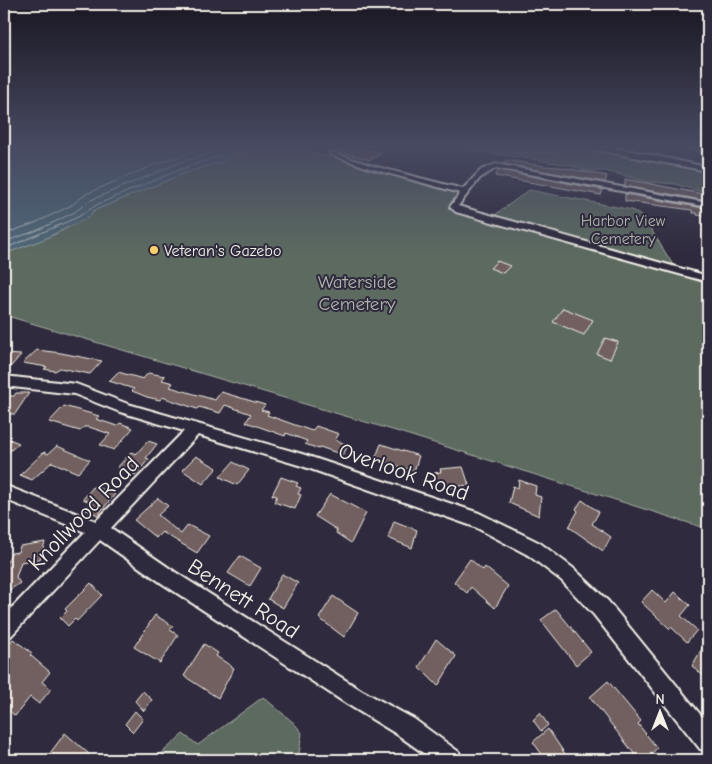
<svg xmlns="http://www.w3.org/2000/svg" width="712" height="764" font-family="'Comic Neue',sans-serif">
	<rect width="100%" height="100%" fill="#2f2a3d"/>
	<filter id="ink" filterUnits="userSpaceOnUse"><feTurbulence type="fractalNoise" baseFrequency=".02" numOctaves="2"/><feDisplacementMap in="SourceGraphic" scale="10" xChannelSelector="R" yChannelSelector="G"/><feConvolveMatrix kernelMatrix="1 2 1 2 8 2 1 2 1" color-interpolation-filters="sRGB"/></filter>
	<g filter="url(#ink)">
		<g fill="#5b6a60" stroke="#a8aea4">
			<path d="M261,147H293L460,193L449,205L452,210L578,244L708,282V529L396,431L4,315V254L51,236L89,217L93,211L185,173L224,161L230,156Z"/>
			<path d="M453,147H582L645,156L708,169V194L675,184L648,182L606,171H587L569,165Z"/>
			<path d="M529,190L632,210L644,218L673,265L492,217Z"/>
			<path d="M263,697L294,723L302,733L298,760H154L183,734L198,745Z"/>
		</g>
		<path fill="#4f6878" stroke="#919fa5" d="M4,147H261L230,156L224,161L185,173L93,211L89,217L42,240L4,254Z"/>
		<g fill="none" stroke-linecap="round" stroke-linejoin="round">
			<g stroke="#b2babb" stroke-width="1">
				<path d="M4,234L35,223L72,205L86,194L154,165L206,147"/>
				<path d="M4,242L38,230L75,212L89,201L181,162L217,151L223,147"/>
				<path d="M4,249L78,217L98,204L184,168L245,147"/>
			</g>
			<path stroke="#919fa5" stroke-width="2" d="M462,147C497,151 534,158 568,149V147"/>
		</g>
		<g fill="#71605e" stroke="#f4f1e8">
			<path d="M335,147H355L382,153L370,160L334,150Z"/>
			<path d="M506,160L544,166L560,167L607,176L605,182L504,164Z"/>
			<path d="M499,170L603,190L601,195L495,176Z"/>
			<path d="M625,179L708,195V201L625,186Z"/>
			<path d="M625,194L708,209V217L697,215V213H693L692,210L625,201Z"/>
			<path d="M497,261L510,266L503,273L490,268Z"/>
			<path d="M563,308L593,320L584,335L553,322Z"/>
			<path d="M605,338L618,342L610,359L597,354Z"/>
			<path d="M37,350L61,353L102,361L90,374L60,368L55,371L44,369L47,367L23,363Z"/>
			<path d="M4,354L21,355L4,374Z"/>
			<path d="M118,372L143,379L148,373L165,376L162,380L173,383L170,387L215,400L221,392L265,405L261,410L269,412L267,415L312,431L316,426L339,434L335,440L348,445L343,455L320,447L319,449L305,444L307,441L286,433L285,436L246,422L251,414L225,405L220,413L199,407L197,409L162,397L160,400L147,397L132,391L134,389L109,381Z"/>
			<path d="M16,393H29L15,414H4V396H14Z"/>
			<path d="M64,406L99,416L96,419L117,426L120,423L133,428L114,450L100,445L110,434L89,427H84L80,431L49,422Z"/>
			<path d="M4,437L19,443L4,456Z"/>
			<path d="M148,441L157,444L146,458L149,459L135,475L117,468L131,452L136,454Z"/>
			<path d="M381,444L419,456L414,471L375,459Z"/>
			<path d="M57,446L90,460L78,473L52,462L32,480L20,475L44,452L48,454Z"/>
			<path d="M196,456L217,468L203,484L182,470Z"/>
			<path d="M233,462L249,470L237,485L220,477Z"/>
			<path d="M463,467L469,485L445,488L443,482L437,483L434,473L441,472L440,469Z"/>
			<path d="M281,477L298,483L296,486L301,488L298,494L301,495L295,509L274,502L277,496L272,495Z"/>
			<path d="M519,480L536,486L535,495L541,497L539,516L509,503L513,486L518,488Z"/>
			<path d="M94,486L115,494L98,515L84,509L90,502L83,499Z"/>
			<path d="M330,494L366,513L351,543L336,533L337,530L315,516Z"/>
			<path d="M158,498L168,506L158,515L181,534L188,525L209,536L197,553L162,532L156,538L134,520Z"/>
			<path d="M582,500L599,512L592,524L611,537L603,551L569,527L578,511L576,509Z"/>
			<path d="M394,521L417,530L412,548L388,538Z"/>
			<path d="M45,542L40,559L21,562L16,577L20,583L8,591L4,580V562L8,561L11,553L18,552L20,546Z"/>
			<path d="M240,556L261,568L250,586L228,573Z"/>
			<path d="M470,559L483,570L485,567L508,586L495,608L471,587L467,593L454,582Z"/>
			<path d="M282,574L298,583L283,608L268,599Z"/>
			<path d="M91,583L102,595L77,621L75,619L68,626L60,618L67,611L65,609Z"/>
			<path d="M652,590L666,603L675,592L690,605L681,616L697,630L687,642L671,627L670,629L641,602Z"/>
			<path d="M333,596L358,613L344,637L319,618Z"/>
			<path d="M556,609L591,652L576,665L541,620Z"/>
			<path d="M155,615L173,626L170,630L178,635L160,663L134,647Z"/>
			<path d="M708,638V680L692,666Z"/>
			<path d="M13,639L32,653L30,655L50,672L42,682L51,689L39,704L30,697L15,716L4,706V649Z"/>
			<path d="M436,639L456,656L438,686L419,667Z"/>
			<path d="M204,644L218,653L216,656L234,668L218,698L184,676Z"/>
			<path d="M608,681L641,721L638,724L657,748L646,760H639L590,697Z"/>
			<path d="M143,691L152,700L144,711L135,701Z"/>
			<path d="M135,711L143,719L133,732L125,724Z"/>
			<path d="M540,713L548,725L541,731L533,720Z"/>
			<path d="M548,729L565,754L560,760H546L533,742Z"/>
			<path d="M65,733L89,754L85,760H45Z"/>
		</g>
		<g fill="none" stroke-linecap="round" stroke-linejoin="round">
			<defs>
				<g id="minor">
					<path d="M580,147C618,144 670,160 708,167V171Z"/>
					<path d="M688,147L708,148V152Z"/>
					<path d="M330,152L373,166L463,189L481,170L496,164L708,203V207L496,168L480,178L458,206L708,276V282L456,212L450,207L460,193L369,168L330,154Z"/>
					<path d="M4,376L76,384L128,404L302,454L479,513L540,543L573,568L608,601L708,724V752L700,749L594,615L561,580L528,555L475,527L302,466L198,435L111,528L175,572L361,690L414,719L459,752L462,760H433L398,735L347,704L163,584L100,540L11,636L4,638V616L85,532L4,499V485L96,521L184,431L120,412L74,394L4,386Z"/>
				</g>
			</defs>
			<use href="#minor" stroke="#f4f1e8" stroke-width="4"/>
			<use href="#minor" fill="#2f2a3d" fill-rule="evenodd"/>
		</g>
	</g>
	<linearGradient id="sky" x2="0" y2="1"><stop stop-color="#1a1722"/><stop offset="0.58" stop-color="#474a62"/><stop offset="1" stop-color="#474a62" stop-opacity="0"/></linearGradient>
	<rect width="712" height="254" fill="url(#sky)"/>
	<circle fill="#ffd166" stroke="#2f2a3d" stroke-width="2" cx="154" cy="250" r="5"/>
	<g text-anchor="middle" stroke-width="4" stroke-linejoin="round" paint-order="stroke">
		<g font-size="16" fill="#afb4ab" stroke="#2f2a3d">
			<text x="623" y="226">Harbor View<tspan x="623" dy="18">Cemetery</tspan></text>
		</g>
		<g font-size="16" fill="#f4f1e8" stroke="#2f2a3d" text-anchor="start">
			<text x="164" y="256">Veteran's Gazebo</text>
		</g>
		<g font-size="19" fill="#afb4ab" stroke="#2f2a3d">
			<text x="357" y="288">Waterside<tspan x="357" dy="22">Cemetery</tspan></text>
		</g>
		<g font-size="22" fill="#f4f1e8" stroke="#2f2a3d">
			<text transform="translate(404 471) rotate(19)" y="8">Overlook Road</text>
			<text transform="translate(83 513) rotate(-46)" y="8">Knollwood Road</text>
			<text transform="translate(244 598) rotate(33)" y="8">Bennett Road</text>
		</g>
	</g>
	<rect width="712" height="764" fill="none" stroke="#2f2a3d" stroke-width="20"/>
	<rect x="10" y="10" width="692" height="744" fill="none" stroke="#f4f1e8" stroke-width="2" filter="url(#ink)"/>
	<g transform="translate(660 712)" stroke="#2f2a3d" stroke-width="4" paint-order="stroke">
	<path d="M0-4L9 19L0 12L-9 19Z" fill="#f4f1e8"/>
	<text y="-8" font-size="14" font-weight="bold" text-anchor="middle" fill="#f4f1e8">N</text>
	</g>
</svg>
